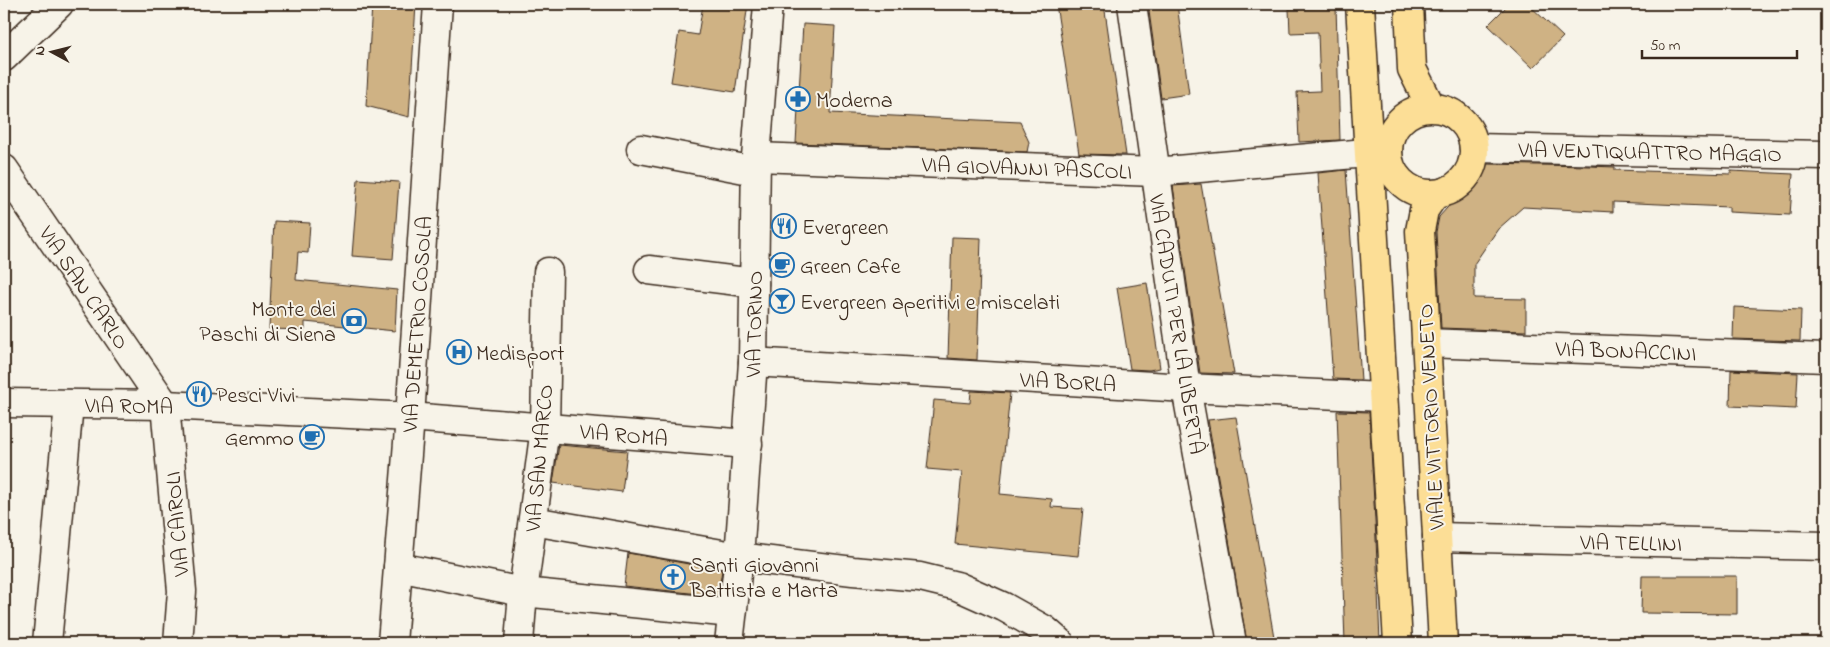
<svg xmlns="http://www.w3.org/2000/svg" width="1830" height="647" font-family="'Indie Flower',sans-serif">
	<rect width="100%" height="100%" fill="#f7f3e8"/>
	<filter id="ink" filterUnits="userSpaceOnUse"><feTurbulence type="fractalNoise" baseFrequency=".02" numOctaves="2"/><feDisplacementMap in="SourceGraphic" scale="10" xChannelSelector="R" yChannelSelector="G"/><feConvolveMatrix kernelMatrix="1 2 1 2 8 2 1 2 1" color-interpolation-filters="sRGB"/></filter>
	<g filter="url(#ink)">
		<g fill="#cfb284" stroke="#3b2a1e">
			<path d="M372,4H416L409,117L366,106Z"/>
			<path d="M703,4H748L735,92L671,82L679,32L698,35Z"/>
			<path d="M1056,4H1104L1126,155L1079,154Z"/>
			<path d="M1148,4H1177L1189,94L1161,98Z"/>
			<path d="M1509,4H1528L1563,37L1533,68L1488,25Z"/>
			<path d="M1336,7L1340,140L1299,142L1297,92L1320,91L1318,32L1290,33L1289,9Z"/>
			<path d="M803,24L835,26L830,113L1020,122L1029,142L1027,152L796,143Z"/>
			<path d="M1486,164L1589,166L1615,167V170L1731,174V171L1793,174L1790,215L1729,212V207L1613,202V212L1523,207L1498,229L1474,264V298L1526,299V331L1441,328L1436,232L1439,217Z"/>
			<path d="M1346,170L1361,380L1333,379L1318,173Z"/>
			<path d="M358,179L399,182L393,259L352,256Z"/>
			<path d="M1201,184L1234,374L1200,373L1173,186Z"/>
			<path d="M274,221L310,223L308,253L298,252L296,280L397,290L395,331L305,322V330L269,329Z"/>
			<path d="M952,237L981,238L977,360L948,358Z"/>
			<path d="M1147,283L1160,368L1149,370L1130,369L1117,288Z"/>
			<path d="M1734,307L1801,310L1800,341L1733,339Z"/>
			<path d="M1731,370L1798,373L1796,409L1730,406Z"/>
			<path d="M971,391L1010,393L1000,494L1052,499L1051,507L1083,509L1078,556L955,544L962,472L927,469L934,400L970,403Z"/>
			<path d="M1337,411L1369,412L1376,539L1380,643H1345Z"/>
			<path d="M1236,417L1275,643H1247L1208,420Z"/>
			<path d="M559,445L627,451L622,492L553,483Z"/>
			<path d="M628,553L722,570L718,596L624,586Z"/>
			<path d="M1642,576H1737V614L1641,613Z"/>
		</g>
		<g fill="none" stroke-linecap="round" stroke-linejoin="round">
			<defs>
				<g id="minor">
					<path d="M1132,4L1186,388L1232,643"/>
					<path d="M4,57L59,4"/>
					<path d="M1474,148L1826,155"/>
					<path d="M641,149L755,171"/>
					<path d="M756,157L1155,172L1388,151"/>
					<path d="M4,169L165,405L182,591L178,643"/>
					<path d="M649,270L754,283"/>
					<path d="M1426,343L1826,358"/>
					<path d="M753,362L1186,388L1383,397"/>
					<path d="M4,403L165,405L410,417L748,444"/>
					<path d="M533,521L739,557L853,571L920,577L957,586L1004,607L1045,630L1060,643"/>
					<path d="M1437,537L1826,546"/>
					<path d="M398,567L523,592L732,613"/>
					<path d="M47,643L69,404"/>
					<path d="M392,643L410,417L438,4"/>
					<path d="M519,643L523,592L545,428L548,272"/>
					<path d="M729,643L739,557L753,362L756,157L768,4"/>
				</g>
				<g id="major">
					<path d="M1360,4L1398,643"/>
					<path d="M1409,4L1412,69L1431,107"/>
					<circle cx="1431" cy="151" r="43"/>
					<path d="M1435,194L1424,210L1420,231L1443,643"/>
				</g>
			</defs>
			<use href="#minor" stroke="#3b2a1e" stroke-width="31"/>
			<use href="#major" stroke="#3b2a1e" stroke-width="31"/>
			<use href="#minor" stroke="#f7f3e8" stroke-width="28"/>
			<use href="#major" stroke="#fcde96" stroke-width="28"/>
		</g>
	</g>
	<defs>
		<symbol id="pharmacy-ring" viewBox="-11 -11 22 22"><circle r="9.5" fill="#f7f3e8" stroke="#1f6fb2" stroke-width="1.5"/><path d="M-2-6h4v4h4v4h-4v4h-4v-4h-4v-4h4Z" fill="#1f6fb2"/></symbol>
		<symbol id="restaurant-ring" viewBox="-11 -11 22 22"><circle r="9.5" fill="#f7f3e8" stroke="#1f6fb2" stroke-width="1.5"/><path d="M-5-6h1v4h1v-4h1v4h1v-4h1v5L-1.5 .5V6h-2V.5L-5-1ZM5-6V6H3V1.5H1.5Q1.5-4 5-6Z" fill="#1f6fb2"/></symbol>
		<symbol id="cafe-ring" viewBox="-11 -11 22 22"><circle r="9.5" fill="#f7f3e8" stroke="#1f6fb2" stroke-width="1.5"/><path d="M-5.5-4.5H6V0H3Q3 3.5 0 3.5H-2.5Q-5.5 3.5-5.5 0ZM3-3.2v2h1.7v-2ZM-6 4.5H4V6H-6Z" fill="#1f6fb2"/></symbol>
		<symbol id="bar-ring" viewBox="-11 -11 22 22"><circle r="9.5" fill="#f7f3e8" stroke="#1f6fb2" stroke-width="1.5"/><path d="M-6-5H6L.8 .8V4.5H3.5V6h-7V4.5H-.8V.8Z" fill="#1f6fb2"/></symbol>
		<symbol id="bank-ring" viewBox="-11 -11 22 22"><circle r="9.5" fill="#f7f3e8" stroke="#1f6fb2" stroke-width="1.5"/><path d="M-6-4H6V4H-6ZM0-2.3a2.3 2.3 0 1 0 0 4.6a2.3 2.3 0 1 0 0-4.6Z" fill="#1f6fb2"/></symbol>
		<symbol id="hospital-ring" viewBox="-11 -11 22 22"><circle r="9.5" fill="#f7f3e8" stroke="#1f6fb2" stroke-width="1.5"/><path d="M-5-5h3v3.5h4V-5h3V5h-3V1.5h-4V5h-3Z" fill="#1f6fb2"/></symbol>
		<symbol id="church-ring" viewBox="-11 -11 22 22"><circle r="9.5" fill="#f7f3e8" stroke="#1f6fb2" stroke-width="1.5"/><path d="M-1.2-6h2.4v3.5h3.3v2.4h-3.3V6h-2.4V-.1h-3.3v-2.4h3.3Z" fill="#1f6fb2"/></symbol>
	</defs>
	<g fill-rule="evenodd">
		<use href="#pharmacy-ring" x="784" y="85" width="28" height="28"/>
		<use href="#restaurant-ring" x="770" y="212" width="28" height="28"/>
		<use href="#cafe-ring" x="768" y="251" width="28" height="28"/>
		<use href="#bar-ring" x="768" y="287" width="28" height="28"/>
		<use href="#bank-ring" x="340" y="307" width="28" height="28"/>
		<use href="#hospital-ring" x="445" y="338" width="28" height="28"/>
		<use href="#restaurant-ring" x="185" y="380" width="28" height="28"/>
		<use href="#cafe-ring" x="298" y="423" width="28" height="28"/>
		<use href="#church-ring" x="659" y="563" width="28" height="28"/>
	</g>
	<g text-anchor="middle" stroke-width="4" stroke-linejoin="round" paint-order="stroke">
		<g font-size="22" fill="#3b2a1e" stroke="#f7f3e8" text-anchor="start">
			<text x="816" y="107">Moderna</text>
			<text x="802" y="234">Evergreen</text>
			<text x="800" y="273">Green Cafe</text>
			<text x="800" y="309">Evergreen aperitivi e miscelati</text>
			<text x="336" y="316" text-anchor="end">Monte dei<tspan x="336" dy="25">Paschi di Siena</tspan></text>
			<text x="476" y="360">Medisport</text>
			<text x="216" y="402">Pesci Vivi</text>
			<text x="294" y="445" text-anchor="end">Gemmo</text>
			<text x="690" y="572">Santi Giovanni<tspan x="690" dy="25">Battista e Marta</tspan></text>
		</g>
		<g font-size="22" fill="#3b2a1e" stroke="#f7f3e8">
			<text transform="translate(1650 151) rotate(1)" y="8">VIA VENTIQUATTRO MAGGIO</text>
			<text transform="translate(1027 167) rotate(2)" y="8">VIA GIOVANNI PASCOLI</text>
			<text transform="translate(85 287) rotate(56)" y="8">VIA SAN CARLO</text>
			<text transform="translate(416 324) rotate(-86)" y="8">VIA DEMETRIO COSOLA</text>
			<text transform="translate(753 324) rotate(-89)" y="8">VIA TORINO</text>
			<text transform="translate(1178 324) rotate(81)" y="8">VIA CADUTI PER LA LIBERTÀ</text>
			<text transform="translate(1626 350) rotate(2)" y="8">VIA BONACCINI</text>
			<text transform="translate(1068 381) rotate(3)" y="8">VIA BORLA</text>
			<text transform="translate(129 405) rotate(1)" y="8">VIA ROMA</text>
			<text transform="translate(1430 417) rotate(-93)" y="8">VIALE VITTORIO VENETO</text>
			<text transform="translate(624 434) rotate(5)" y="8">VIA ROMA</text>
			<text transform="translate(538 458) rotate(-85)" y="8">VIA SAN MARCO</text>
			<text transform="translate(176 524) rotate(-95)" y="8">VIA CAIROLI</text>
			<text transform="translate(1631 542) rotate(1)" y="8">VIA TELLINI</text>
		</g>
	</g>
	<rect width="1830" height="647" fill="none" stroke="#f7f3e8" stroke-width="20"/>
	<rect x="10" y="10" width="1810" height="627" fill="none" stroke="#3b2a1e" stroke-width="2" filter="url(#ink)"/>
	<g transform="translate(52 52) rotate(277)" stroke="#f7f3e8" stroke-width="4" paint-order="stroke">
	<path d="M0-4L9 19L0 12L-9 19Z" fill="#3b2a1e"/>
	<text y="-8" font-size="14" font-weight="bold" text-anchor="middle" fill="#3b2a1e">N</text>
	</g>
	<path d="M1642 50v8h155v-8" fill="none" stroke="#3b2a1e" stroke-width="2.5"/>
	<text x="1650" y="50" font-size="15" fill="#3b2a1e" stroke="#f7f3e8" stroke-width="4" paint-order="stroke">50 m</text>
</svg>
